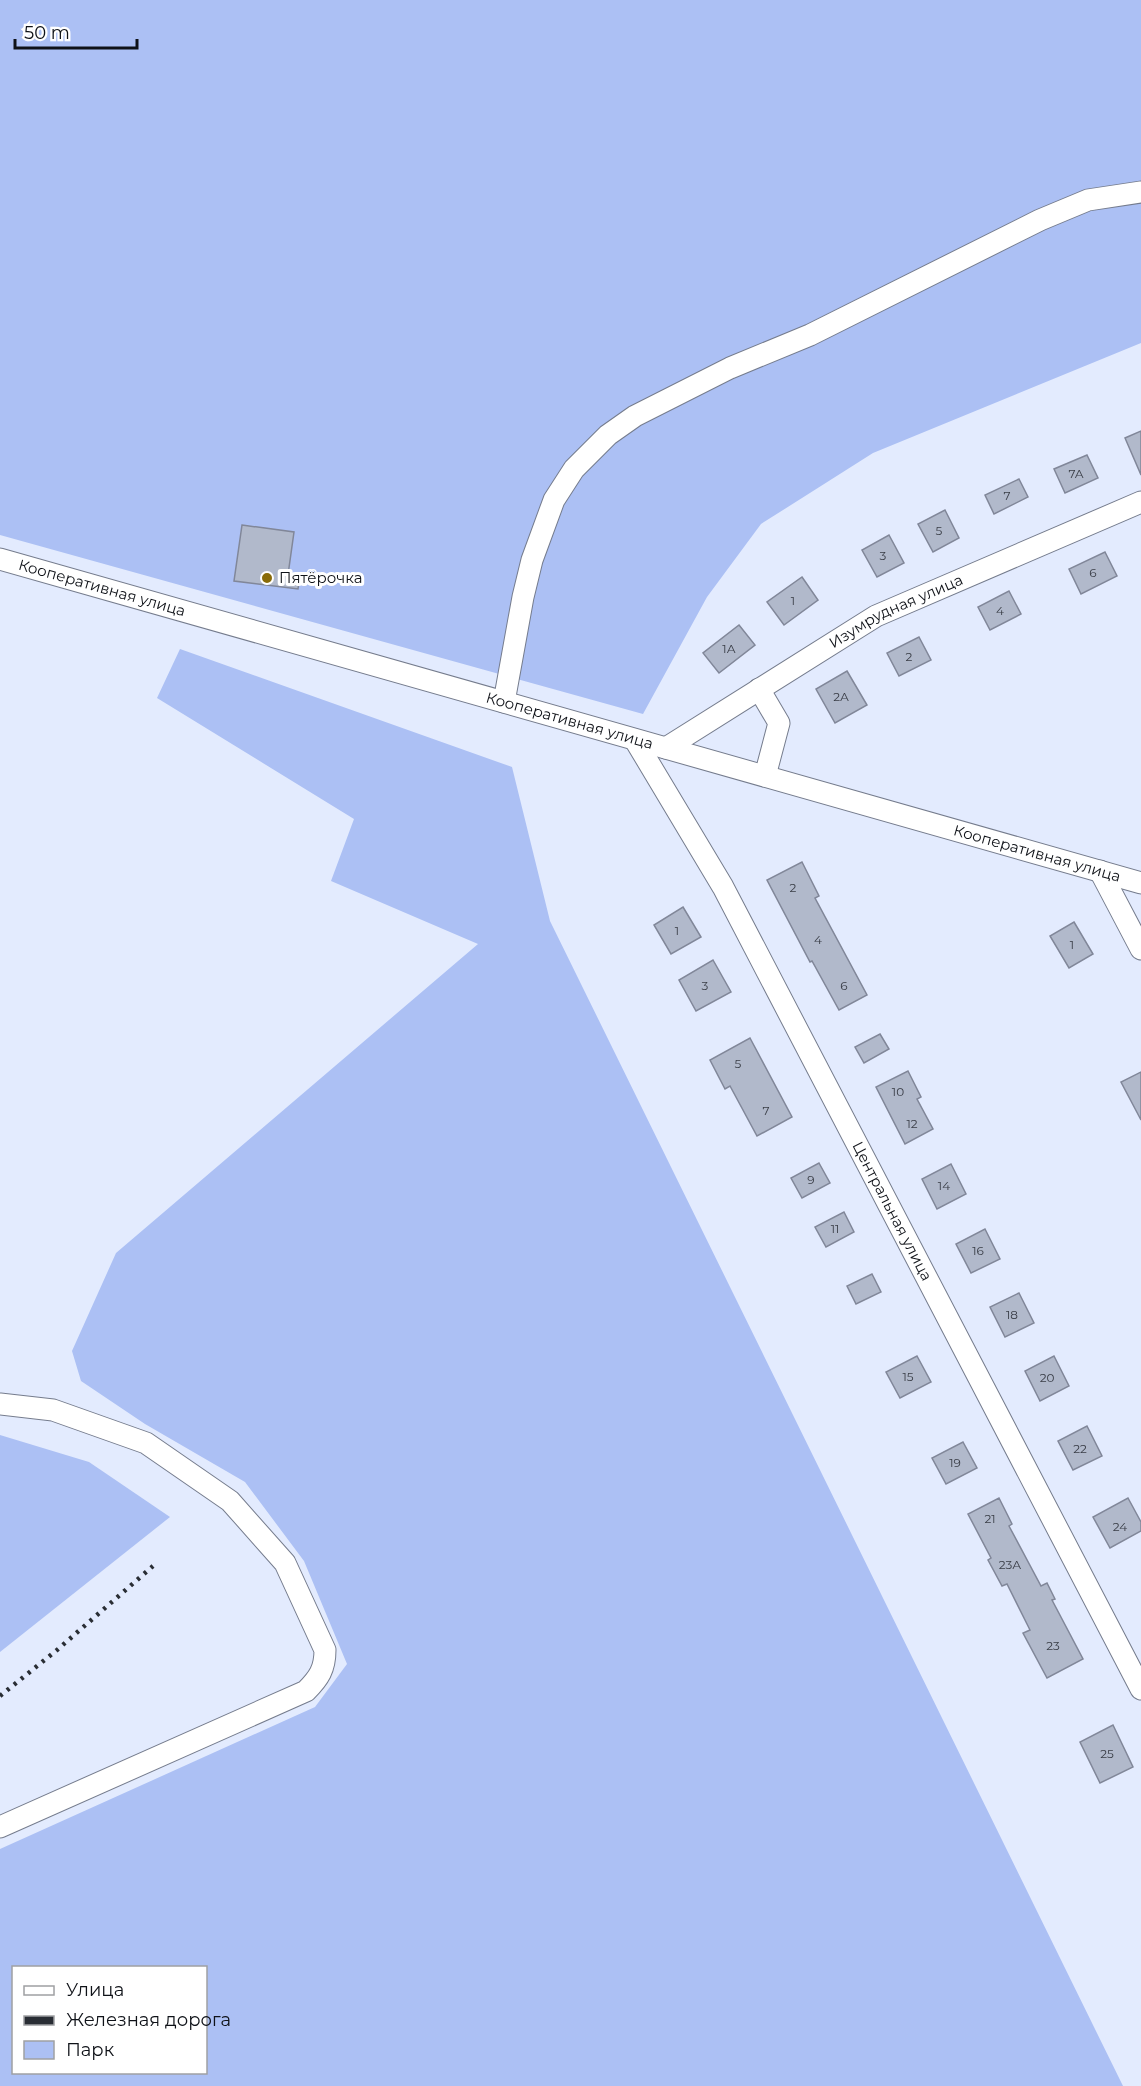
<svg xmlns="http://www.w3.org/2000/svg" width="1141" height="2086" font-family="Montserrat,sans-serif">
	<rect width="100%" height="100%" fill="#e3ebfe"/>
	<g fill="#acc0f4" fill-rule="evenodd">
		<path d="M0,0H1141V343L873,453L761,524L707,597L643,714L0,535Z"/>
		<path d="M180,649L512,767L550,921L1123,2086H0V1849L315,1707L347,1664L304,1561L245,1482L145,1424L81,1381L72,1351L116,1253L478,944L331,881L354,819L157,698ZM14,1968H206V2072H14Z"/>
		<path d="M0,1435L89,1462L170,1517L0,1652Z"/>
	</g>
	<g fill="#b1b9cb" stroke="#818799" stroke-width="1.5">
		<path d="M1141,431V475L1125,438Z"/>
		<path d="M1087,455L1098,478L1065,493L1054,469Z"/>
		<path d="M1019,479L1028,497L994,514L985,495Z"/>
		<path d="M945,510L959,538L933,552L918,524Z"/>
		<path d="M242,525L294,532L288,575L300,577L298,589L234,581Z"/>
		<path d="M889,535L904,563L877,577L862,550Z"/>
		<path d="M1105,552L1117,576L1081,594L1069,569Z"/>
		<path d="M802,577L818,600L784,625L767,602Z"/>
		<path d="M1009,591L1021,614L990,630L978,607Z"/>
		<path d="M739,625L755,645L719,673L703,653Z"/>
		<path d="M919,637L931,660L899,676L887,653Z"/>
		<path d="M847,671L867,705L835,723L816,689Z"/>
		<path d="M802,862L819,896L815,898L867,995L839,1010L812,961L810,962L767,880Z"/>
		<path d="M683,907L701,937L671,954L654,925Z"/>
		<path d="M1074,922L1093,954L1069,968L1050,936Z"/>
		<path d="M713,960L731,992L696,1011L679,980Z"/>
		<path d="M880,1034L889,1049L864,1063L855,1047Z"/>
		<path d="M750,1038L792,1117L757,1136L730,1086L725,1089L710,1060Z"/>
		<path d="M908,1071L921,1097L917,1099L933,1129L905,1144L876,1087Z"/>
		<path d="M1141,1072V1120L1121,1082Z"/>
		<path d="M819,1163L830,1183L802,1198L791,1178Z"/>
		<path d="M951,1164L966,1194L937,1209L922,1179Z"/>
		<path d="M844,1212L854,1232L826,1247L815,1227Z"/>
		<path d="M985,1229L1000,1259L971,1273L956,1244Z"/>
		<path d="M872,1274L881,1292L856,1304L847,1286Z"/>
		<path d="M1019,1293L1034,1323L1005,1337L990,1307Z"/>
		<path d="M917,1356L931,1382L900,1398L886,1372Z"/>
		<path d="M1054,1356L1069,1386L1040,1401L1025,1371Z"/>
		<path d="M1087,1426L1102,1456L1073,1470L1058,1441Z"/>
		<path d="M963,1442L977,1468L946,1484L932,1458Z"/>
		<path d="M999,1498L1012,1524L1009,1526L1041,1586L1047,1583L1055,1599L1052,1600L1083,1659L1047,1678L1023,1633L1030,1630L1007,1584L1002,1586L988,1560L991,1558L968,1514Z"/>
		<path d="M1128,1498L1141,1522V1531L1110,1548L1093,1517Z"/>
		<path d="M1113,1725L1133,1767L1100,1783L1080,1742Z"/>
	</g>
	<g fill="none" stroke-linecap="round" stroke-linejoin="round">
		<defs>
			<g id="minor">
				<path id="s1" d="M0,559L1141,883"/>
				<path d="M759,689L779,723L765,776"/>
				<path d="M504,702L523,597L532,560L554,500L574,469L608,435L635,416L730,368L810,335L1040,220L1088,200L1141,192"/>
				<path id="s2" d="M635,740L723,887L1141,1689"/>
				<path id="s3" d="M666,748L876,616L1141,502"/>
				<path d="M1100,871L1141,949"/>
				<path d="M0,1404L53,1410L146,1443L230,1501L285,1563L325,1650C325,1669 319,1678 306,1691L0,1827"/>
			</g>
		</defs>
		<use href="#minor" stroke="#757c8d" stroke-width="23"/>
		<use href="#minor" stroke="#fff" stroke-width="21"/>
		<path stroke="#292d34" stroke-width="4.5" stroke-dasharray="3 6" stroke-linecap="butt" d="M0,1696L57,1650L153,1566"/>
	</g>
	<circle fill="#896b09" stroke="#fff" stroke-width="2" cx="267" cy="578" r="6"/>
	<g text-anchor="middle" stroke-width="6" stroke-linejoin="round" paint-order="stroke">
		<g font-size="12" fill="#383c45">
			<text x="1076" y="478">7А</text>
			<text x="1007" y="500">7</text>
			<text x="939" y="535">5</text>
			<text x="883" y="560">3</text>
			<text x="1093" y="577">6</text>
			<text x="793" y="605">1</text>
			<text x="1000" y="615">4</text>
			<text x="729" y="653">1А</text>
			<text x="909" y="661">2</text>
			<text x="841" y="701">2А</text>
			<text x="793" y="892">2</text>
			<text x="677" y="935">1</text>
			<text x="818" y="944">4</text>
			<text x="1072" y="949">1</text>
			<text x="705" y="990">3</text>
			<text x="844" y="990">6</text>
			<text x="738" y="1068">5</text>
			<text x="898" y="1096">10</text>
			<text x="766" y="1115">7</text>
			<text x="912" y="1128">12</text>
			<text x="811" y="1184">9</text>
			<text x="944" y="1190">14</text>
			<text x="835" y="1233">11</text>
			<text x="978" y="1255">16</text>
			<text x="1012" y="1319">18</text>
			<text x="908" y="1381">15</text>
			<text x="1047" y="1382">20</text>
			<text x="1080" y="1453">22</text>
			<text x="955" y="1467">19</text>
			<text x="990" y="1523">21</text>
			<text x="1120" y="1531">24</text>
			<text x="1010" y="1569">23А</text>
			<text x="1053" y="1650">23</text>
			<text x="1107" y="1758">25</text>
		</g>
		<g font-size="15" fill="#0f1218" stroke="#fff" text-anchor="start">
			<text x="279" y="583">Пятёрочка</text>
		</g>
		<g font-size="15" fill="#0f1218" stroke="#fff">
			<text dy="5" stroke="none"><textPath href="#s1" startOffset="106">Кооперативная улица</textPath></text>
			<text dy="5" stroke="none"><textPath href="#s3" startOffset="268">Изумрудная улица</textPath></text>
			<text dy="5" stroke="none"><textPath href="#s1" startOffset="592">Кооперативная улица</textPath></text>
			<text dy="5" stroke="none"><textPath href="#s1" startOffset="1078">Кооперативная улица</textPath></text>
			<text dy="5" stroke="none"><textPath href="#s2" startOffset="537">Центральная улица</textPath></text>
		</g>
	</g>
	<rect x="12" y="1966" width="195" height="108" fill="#ffffff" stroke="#9fa0a3" stroke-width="1.5"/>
	<rect x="24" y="1986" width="30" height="9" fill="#ffffff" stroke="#9fa0a3" stroke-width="1.5"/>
	<text x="66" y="1996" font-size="18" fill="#0f1218">Улица</text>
	<rect x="24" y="2016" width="30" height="9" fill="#292d34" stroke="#9fa0a3" stroke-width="1.5"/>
	<text x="66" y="2026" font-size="18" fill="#0f1218">Железная дорога</text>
	<rect x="24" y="2041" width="30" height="18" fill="#acc0f4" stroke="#9fa0a3" stroke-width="1.5"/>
	<text x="66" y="2056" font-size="18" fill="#0f1218">Парк</text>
	<path d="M15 39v9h122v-9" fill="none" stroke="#0f1218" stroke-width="3"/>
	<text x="24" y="39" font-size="18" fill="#0f1218" stroke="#ffffff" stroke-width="4.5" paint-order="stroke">50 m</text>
</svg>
